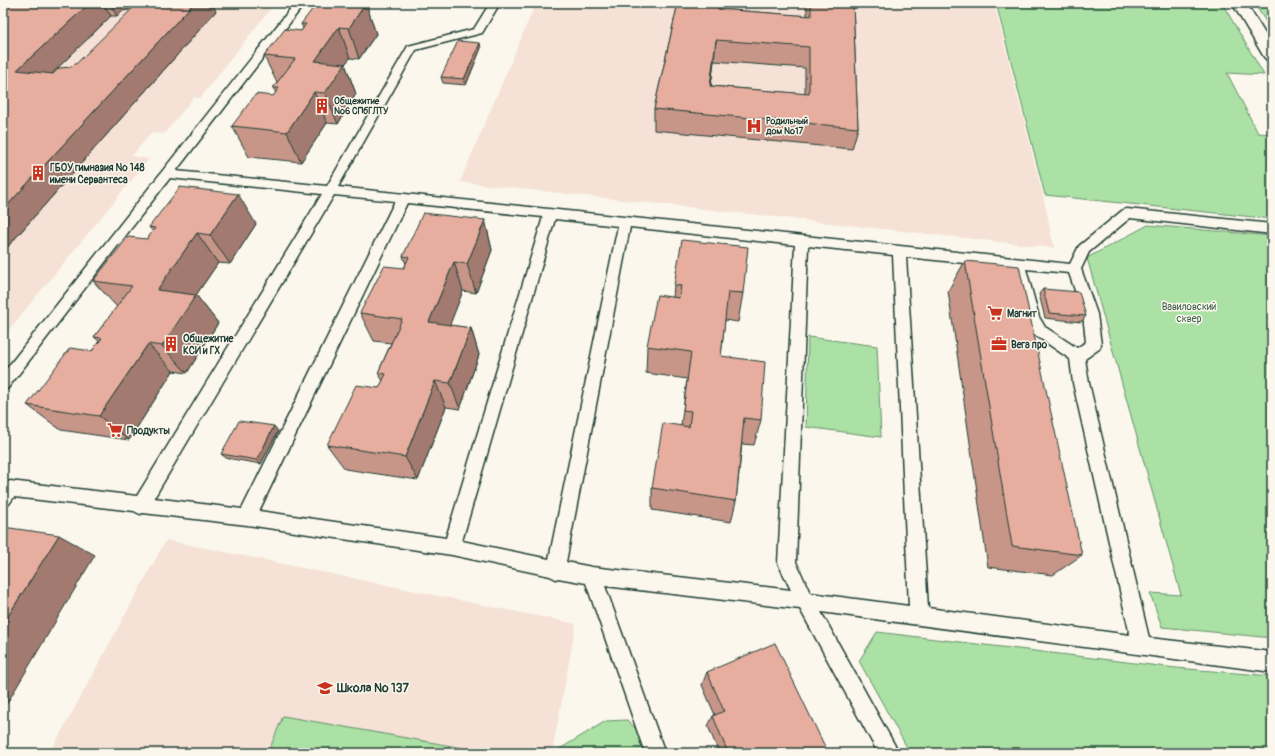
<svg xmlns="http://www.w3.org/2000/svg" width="1275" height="756" font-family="Pangolin,sans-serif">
	<rect width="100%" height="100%" fill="#fbf7ec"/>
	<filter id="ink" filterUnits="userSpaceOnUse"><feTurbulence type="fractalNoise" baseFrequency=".025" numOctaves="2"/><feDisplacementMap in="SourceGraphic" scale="8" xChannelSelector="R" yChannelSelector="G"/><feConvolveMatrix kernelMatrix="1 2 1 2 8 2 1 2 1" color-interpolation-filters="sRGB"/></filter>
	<g filter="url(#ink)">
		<g fill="#f5e1d5">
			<path d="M3,3H275L200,98L194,97L164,134L151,133L132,156L149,159L3,337Z"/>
			<path d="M536,3H994L1045,204L1054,248L460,182Z"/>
			<path d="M166,540L576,624L552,753H50Z"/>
		</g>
		<g fill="#abe1a4" stroke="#658f6c">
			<path d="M996,3H1222L1264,75L1227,73L1258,133L1272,134V219L1045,195Z"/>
			<path d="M1262,4H1272V31L1257,8Z"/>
			<path d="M1148,225L1272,236V638L1162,627L1150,593L1181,595L1087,258Z"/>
			<path d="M808,337L877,346L881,437L806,427Z"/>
			<path d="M877,632L1176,668L1272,676V753H910L859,661Z"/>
			<path d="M283,716L491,753H268Z"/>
			<path d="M627,720L643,736L646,753H553L606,721Z"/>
		</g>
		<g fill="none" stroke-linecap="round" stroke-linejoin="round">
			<defs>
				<path id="service" d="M295,3H305L176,171L327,186L408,46L474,29L490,3H500L482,33L416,50L338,187L1070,264L1079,246L1123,210L1127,209L1272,224V234L1130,218L1089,252L1081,269L1097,314L1101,345L1099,349L1085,359L1089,383L1149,638L1272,652V672L821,612L899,753H878L800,609L605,586L665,753H645L586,583L558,578L556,579L550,576L452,555L247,525L143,513L140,514L134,511L14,497L9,504L3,507V485L10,481L137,496L322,194L170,178L8,388L3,390V373ZM334,195L395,201L242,509L154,498ZM407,203L543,217L446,538L259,511ZM555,219L618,226L549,559L462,541ZM630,227L795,245L778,563L791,590L592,567L566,562ZM808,246L893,255L909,606L810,593L796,562ZM906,257L1012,268L1025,318L1035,335L1070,359L1073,383L1130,635L928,608ZM1026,269L1069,273L1083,314L1086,342L1077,348L1045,327L1039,317Z"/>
				<path id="tertiary" d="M1232,3H1246L1272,45V62L1267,60L1264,57Z"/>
			</defs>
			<use href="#service" stroke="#1f3d34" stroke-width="3"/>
			<use href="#tertiary" stroke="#1f3d34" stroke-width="3"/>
			<use href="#service" fill="#fbf7ec" fill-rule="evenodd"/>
			<use href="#tertiary" fill="#fbf7ec" fill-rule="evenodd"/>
		</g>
		<g fill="#c79689" stroke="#1f3d34" fill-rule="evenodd">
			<path d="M3,3H135L129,10L122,11L117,16H111L51,74H53L71,67L76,64L216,11L3,252Z"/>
			<path d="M366,3L376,34L359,59L350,58L345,64L356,94L338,124L327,123L301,162L249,157L232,126L273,96L276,93L273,88L277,83L264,56L301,31L303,28L301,24Z"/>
			<path d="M678,3H720L719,9L807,16V3H853L858,128L852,149L654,130V109ZM714,61L805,68V94L711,86Z"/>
			<path d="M481,48L466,85L443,83L441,77Z"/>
			<path d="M485,220L492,250L476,293L463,291L449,325L471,328L479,355L460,409L446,407L418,480L345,469L327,445L379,388L383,381L378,373L391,343L374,341L360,313L404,268L406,264L403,256Z"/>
			<path d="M256,224L230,264L218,263L196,295L218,323L187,373L173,371L129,440L61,430L27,405L92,351L99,341L94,337L117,307L93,281L147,239L153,232L149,227Z"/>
			<path d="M965,261L1082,555L1053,575L988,567L948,291Z"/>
			<path d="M674,285L743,293L738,322L725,320L721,356L761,420L754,445L742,444L736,501L731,522L652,510V488L681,425L683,410L687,379L646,373L647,346L673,297Z"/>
			<path d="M1043,289L1086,316L1081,322L1045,318L1039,294Z"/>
			<path d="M278,431L261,464L226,458L221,454Z"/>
			<path d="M707,672L828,753H719L708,726L713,716L715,715L702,685Z"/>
		</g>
		<g fill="#a27a6f" stroke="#1f3d34">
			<path d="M90,3H103L111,16L34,91L17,70Z"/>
			<path d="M109,3H135L129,10L122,11L117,16Z"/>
			<path d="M194,3H212L216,11L3,252V210Z"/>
			<path d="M366,3L376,34L359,59L349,28Z"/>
			<path d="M339,27L350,58L345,64L356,94L338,124L325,93L315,61Z"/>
			<path d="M716,40L714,61L708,107L710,86Z"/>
			<path d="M480,43L481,48L466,85L464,79Z"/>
			<path d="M314,92L327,123L301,162L287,132Z"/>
			<path d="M238,194L256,224L230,264L210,235Z"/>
			<path d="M485,220L492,250L476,293L467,264Z"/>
			<path d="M197,233L218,263L196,295L218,323L187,373L162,346L157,290Z"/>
			<path d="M454,262L463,291L440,350L429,322Z"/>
			<path d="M471,328L479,355L460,409L450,383Z"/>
			<path d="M148,344L173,371L129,440L99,416Z"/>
			<path d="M435,381L446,407L418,480L405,457Z"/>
			<path d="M274,426L278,431L261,464L257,460Z"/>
			<path d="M59,535L95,555L3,710V624Z"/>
		</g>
		<g fill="#e7ae9f" stroke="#1f3d34" fill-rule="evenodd">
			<path d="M3,3H90L17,70L53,74L59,68L71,67L74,64H76L138,3H194L3,210Z"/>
			<path d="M317,3H366L349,28L339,27L315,61L345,64L325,93L314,92L287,132L232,126L256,94L273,96L279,88H273L295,59L264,56L285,29L301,31L306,24H301Z"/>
			<path d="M678,3H719L718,9L811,16V3H853L858,128L654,109ZM716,40L809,47V94L710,86Z"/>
			<path d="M458,41L480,43L464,79L441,77Z"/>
			<path d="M180,187L238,194L210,235L197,233L157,290L196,295L162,346L148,344L99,416L27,405L70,348L92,351L102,338L94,337L132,286L93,281L128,237L147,239L155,228L149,227Z"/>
			<path d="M423,213L485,220L467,264L454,262L429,322L471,328L450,383L435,381L405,457L327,445L356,385L379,388L386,374L378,373L402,319L360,313L384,266L404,268L409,257L403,256Z"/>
			<path d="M682,240L748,247L743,293L728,292L721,356L765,362L761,420L744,418L736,501L652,488L663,423L689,427L691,411L683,410L691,352L647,346L657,295L679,298L681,286L674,285Z"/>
			<path d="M965,261L1019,266L1082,555L1012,546Z"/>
			<path d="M1043,289L1079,292L1086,316L1049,313Z"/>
			<path d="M239,421L274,426L257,460L221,454Z"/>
			<path d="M3,527L59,535L3,624Z"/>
			<path d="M775,643L828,753H728L713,716L724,711L707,672Z"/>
		</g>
	</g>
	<defs>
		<symbol id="building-bare" viewBox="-9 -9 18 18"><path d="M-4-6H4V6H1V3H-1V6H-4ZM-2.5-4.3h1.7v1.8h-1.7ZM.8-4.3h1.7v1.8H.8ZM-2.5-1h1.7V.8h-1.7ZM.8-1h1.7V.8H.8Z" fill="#c8321e" stroke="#fbf7ec" stroke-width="2.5" paint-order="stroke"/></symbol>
		<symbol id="hospital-bare" viewBox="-9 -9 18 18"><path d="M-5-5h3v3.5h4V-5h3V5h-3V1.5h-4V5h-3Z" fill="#c8321e" stroke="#fbf7ec" stroke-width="2.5" paint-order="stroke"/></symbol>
		<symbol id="supermarket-bare" viewBox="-9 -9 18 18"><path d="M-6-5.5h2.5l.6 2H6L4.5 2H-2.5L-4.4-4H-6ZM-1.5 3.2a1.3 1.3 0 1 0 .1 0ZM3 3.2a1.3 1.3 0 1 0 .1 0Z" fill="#c8321e" stroke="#fbf7ec" stroke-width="2.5" paint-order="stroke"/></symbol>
		<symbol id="office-bare" viewBox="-9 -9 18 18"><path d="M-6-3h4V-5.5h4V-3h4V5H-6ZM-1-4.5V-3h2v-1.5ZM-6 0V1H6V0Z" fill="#c8321e" stroke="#fbf7ec" stroke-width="2.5" paint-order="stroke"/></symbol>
		<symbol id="school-bare" viewBox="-9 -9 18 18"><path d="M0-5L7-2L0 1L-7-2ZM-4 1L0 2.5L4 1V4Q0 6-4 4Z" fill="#c8321e" stroke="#fbf7ec" stroke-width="2.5" paint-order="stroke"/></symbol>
	</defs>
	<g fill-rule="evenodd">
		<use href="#building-bare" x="311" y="95" width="22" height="22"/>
		<use href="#hospital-bare" x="743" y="115" width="22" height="22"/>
		<use href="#building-bare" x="27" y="162" width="22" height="22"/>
		<use href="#supermarket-bare" x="984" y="302" width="22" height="22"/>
		<use href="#building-bare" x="160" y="333" width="22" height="22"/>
		<use href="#office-bare" x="988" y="333" width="22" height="22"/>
		<use href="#supermarket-bare" x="104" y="419" width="22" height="22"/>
		<use href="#school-bare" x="314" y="677" width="22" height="22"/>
	</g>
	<g text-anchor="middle" stroke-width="3" stroke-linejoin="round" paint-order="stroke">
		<g font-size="9" font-weight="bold" fill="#1f3d34" stroke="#fbf7ec" text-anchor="start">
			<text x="334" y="104">Общежитие<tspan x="334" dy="10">№6 СПбГЛТУ</tspan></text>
			<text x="766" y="124">Родильный<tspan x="766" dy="10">дом №17</tspan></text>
		</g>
		<g font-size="10" font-weight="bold" fill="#1f3d34" stroke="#fbf7ec" text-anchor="start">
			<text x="50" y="171">ГБОУ гимназия № 148<tspan x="50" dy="12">имени Сервантеса</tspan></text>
			<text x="1007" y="317">Магнит</text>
			<text x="183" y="342">Общежитие<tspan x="183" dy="12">КСИ и ГХ</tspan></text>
			<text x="1011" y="348">Вега про</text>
			<text x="127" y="434">Продукты</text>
		</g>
		<g font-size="10" fill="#3b5e4a" stroke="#fbf7ec">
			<text x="1189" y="310">Вавиловский<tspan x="1189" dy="12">сквер</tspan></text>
		</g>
		<g font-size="12" font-weight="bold" fill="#1f3d34" stroke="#fbf7ec" text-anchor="start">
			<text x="337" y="692">Школа № 137</text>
		</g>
	</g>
	<rect width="1275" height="756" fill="none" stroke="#fbf7ec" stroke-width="16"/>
	<rect x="8" y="8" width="1259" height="740" fill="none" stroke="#1f3d34" stroke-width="1.5" filter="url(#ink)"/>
</svg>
